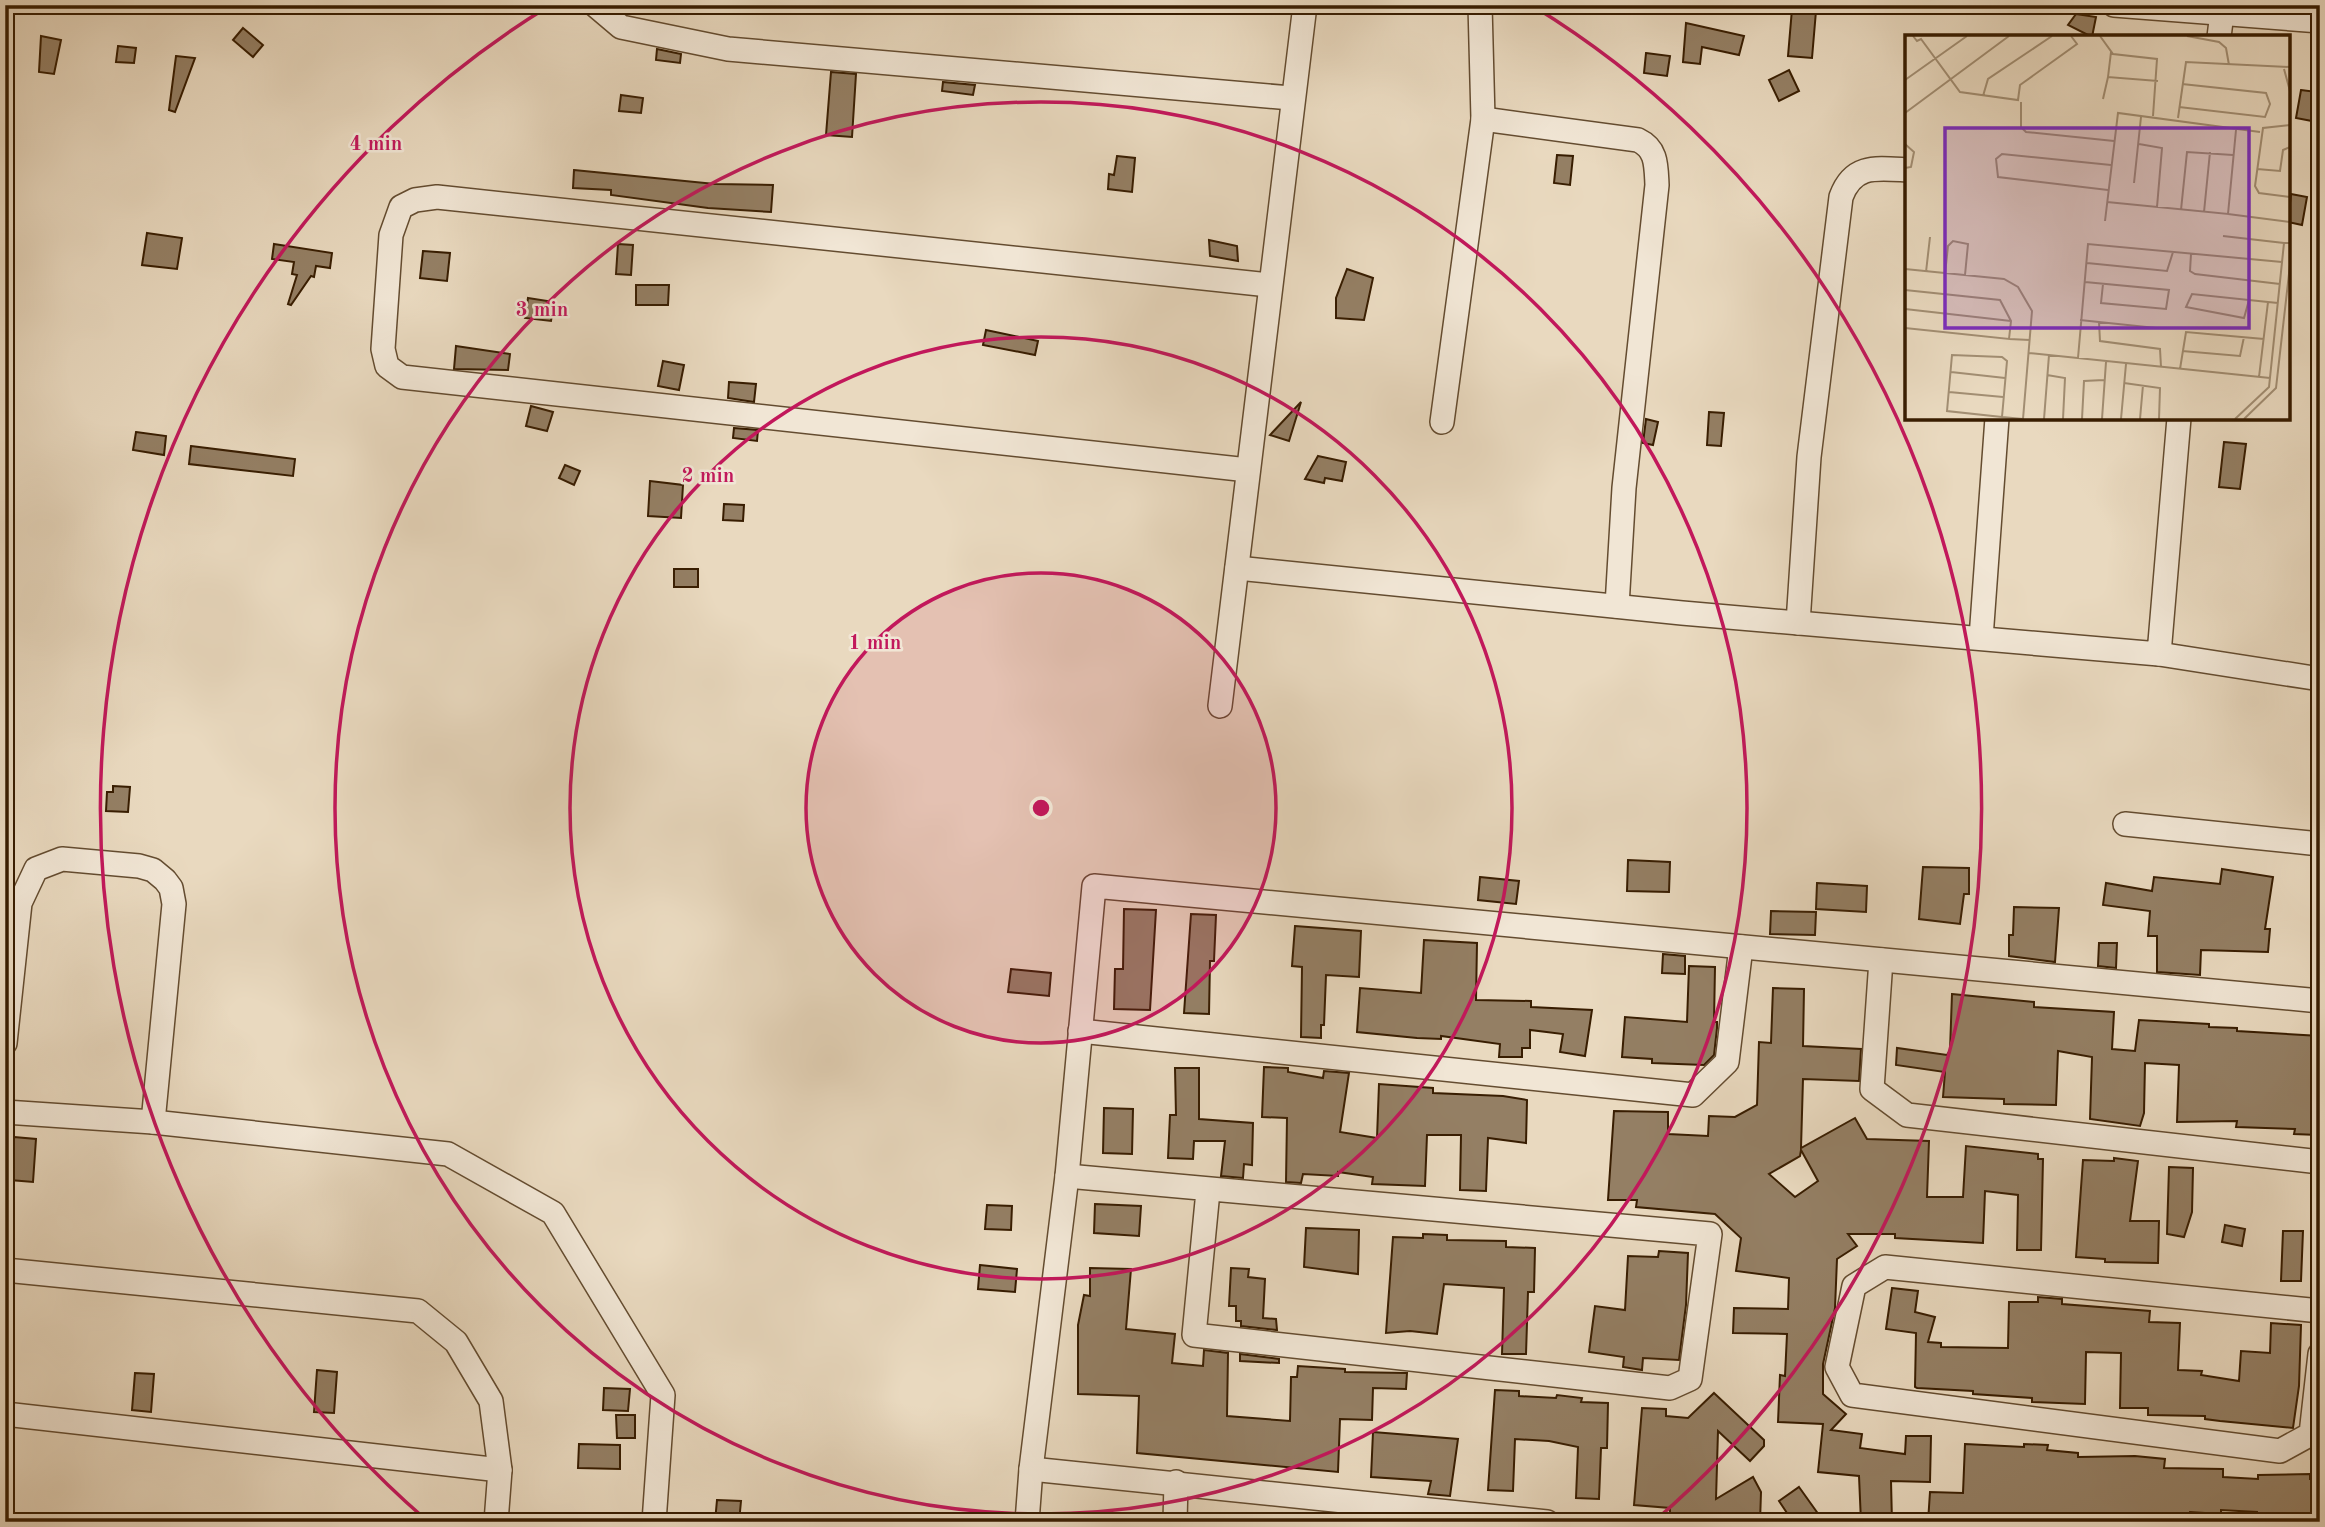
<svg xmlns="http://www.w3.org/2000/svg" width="2325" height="1527" font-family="'Old Standard TT',serif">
	<rect width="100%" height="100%" fill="#e9d9bf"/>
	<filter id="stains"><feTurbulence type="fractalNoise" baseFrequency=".00286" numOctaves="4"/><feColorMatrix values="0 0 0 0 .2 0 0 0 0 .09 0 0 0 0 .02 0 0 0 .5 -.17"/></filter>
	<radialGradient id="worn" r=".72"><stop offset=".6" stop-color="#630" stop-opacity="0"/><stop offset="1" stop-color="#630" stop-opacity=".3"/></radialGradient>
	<g fill="#947f64" stroke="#381d01" stroke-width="2" fill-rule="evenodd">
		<path d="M1792,9L1816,11L1812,58L1788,56Z"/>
		<path d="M2076,14L2096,17L2092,37L2068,25Z"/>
		<path d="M1686,23L1744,36L1739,55L1702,47L1700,64L1683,62Z"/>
		<path d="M243,28L263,45L253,57L233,40Z"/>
		<path d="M41,36L61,40L54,74L39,72Z"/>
		<path d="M118,46L136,48L134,63L116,62Z"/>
		<path d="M657,49L681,54L680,63L656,60Z"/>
		<path d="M1646,53L1670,56L1667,76L1644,73Z"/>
		<path d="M176,56L195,58L175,112L169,110Z"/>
		<path d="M1789,70L1799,91L1779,101L1769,80Z"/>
		<path d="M831,72L856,74L852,137L826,135Z"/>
		<path d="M943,82L975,85L973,95L942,91Z"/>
		<path d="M2301,90L2317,92L2312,121L2296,118Z"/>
		<path d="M621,95L643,98L641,113L619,111Z"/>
		<path d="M1557,155L1573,156L1570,185L1554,183Z"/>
		<path d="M1117,156L1135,158L1132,192L1108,189L1109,174L1114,175Z"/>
		<path d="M574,170L715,184L773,185L771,212L708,208L611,195V190L573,188Z"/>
		<path d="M2291,194L2307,197L2302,225L2288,222Z"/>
		<path d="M147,233L182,238L177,269L142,265Z"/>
		<path d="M1209,240L1237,246L1238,261L1210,256Z"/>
		<path d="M274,244L332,253L330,268L316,266L314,277L311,276L291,305L288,304L297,275L292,274L294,262L272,259Z"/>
		<path d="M618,244L633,245L631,275L616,274Z"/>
		<path d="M423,251L450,253L447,281L420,278Z"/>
		<path d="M1347,269L1373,278L1364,320L1336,318V298Z"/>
		<path d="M636,285H669L668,305H636Z"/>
		<path d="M528,298L554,302L551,321L525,318Z"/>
		<path d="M986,330L1038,341L1035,355L983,345Z"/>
		<path d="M456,346L510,354L508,370L454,369Z"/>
		<path d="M663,361L684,365L679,390L658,386Z"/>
		<path d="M729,382L756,384L754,402L728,398Z"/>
		<path d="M1301,402L1289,441L1270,435Z"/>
		<path d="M531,406L553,412L547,431L526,426Z"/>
		<path d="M1709,412L1724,413L1721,446L1707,445Z"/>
		<path d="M1646,419L1658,422L1653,445L1643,443Z"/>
		<path d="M734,428L758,430L757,441L733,438Z"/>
		<path d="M136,432L166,436L164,455L133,450Z"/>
		<path d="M2224,442L2246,444L2240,489L2219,487Z"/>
		<path d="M191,446L295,459L293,476L189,464Z"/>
		<path d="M1318,456L1346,462L1342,481L1325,478L1324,483L1305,479Z"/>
		<path d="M565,465L580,471L574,485L559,478Z"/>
		<path d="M650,481L683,485L681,518L648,516Z"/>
		<path d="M724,504L744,505L743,521L723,520Z"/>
		<rect x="674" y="569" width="24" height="18"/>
		<path d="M113,786L130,787L128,812L106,811L107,792H113Z"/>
		<path d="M1628,860L1670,862L1669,892L1627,891Z"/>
		<path d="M1923,867L1969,868V894H1964L1960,924L1919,919Z"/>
		<path d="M2222,869L2273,877L2265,929H2270L2268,952L2201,950L2200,975L2157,972V936H2148L2150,911L2103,905L2106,883L2152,891L2154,877L2220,884Z"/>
		<path d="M1480,877L1519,881L1516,904L1478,900Z"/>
		<path d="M1817,883L1867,886L1866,912L1816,909Z"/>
		<path d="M2014,907L2059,908L2055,962L2009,956V935H2013Z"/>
		<path d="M1124,909L1156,910L1150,1010L1114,1009L1115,969H1123Z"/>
		<path d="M1771,911L1816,912L1815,935L1770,934Z"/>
		<path d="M1191,914L1216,915L1214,961H1210L1209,1014L1184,1013Z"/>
		<path d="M1295,926L1361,931L1359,977L1326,975L1324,1025H1321V1038L1301,1037L1302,967L1292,966Z"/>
		<path d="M1424,940L1477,943L1476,1000L1531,1001V1007L1592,1010L1585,1056L1560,1052L1563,1034L1530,1030V1048H1522V1057H1499L1500,1044L1441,1036V1039L1417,1038L1357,1032L1360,988L1421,993Z"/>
		<path d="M2099,943H2117L2116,968L2098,966Z"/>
		<path d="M1663,954L1685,956V974L1662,973Z"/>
		<path d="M1689,966L1715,967L1714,1022H1717V1028L1714,1055L1704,1065L1652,1063V1059L1622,1057L1625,1017L1687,1022Z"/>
		<path d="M1011,969L1051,973L1049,996L1008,992Z"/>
		<path d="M1773,988L1804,989L1803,1046L1861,1049L1859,1081L1803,1079L1801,1148L1855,1118L1867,1139L1929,1141L1927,1197H1963L1966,1146L2038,1154V1159H2043L2041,1250H2017L2018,1195L1985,1191L1983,1243L1895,1238V1234H1848L1857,1246L1837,1259L1835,1308L1823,1364V1394L1846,1414L1831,1430L1862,1434L1860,1448L1905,1454L1906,1436H1931L1930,1482L1891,1481L1892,1522H1861L1859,1476L1818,1472L1823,1424L1778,1422L1780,1375L1785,1376L1787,1334L1733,1333L1734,1308L1788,1309L1789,1278L1736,1271L1741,1238L1715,1214L1636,1207L1637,1200H1608L1614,1111L1668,1112V1134L1708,1136L1709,1116L1735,1117L1757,1105L1759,1042L1771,1043ZM1801,1150L1818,1181L1795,1197L1769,1174L1800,1156Z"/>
		<path d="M1952,994L2034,1002V1007L2114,1012L2112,1049L2135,1051L2139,1020L2209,1024V1027L2237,1028V1031L2320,1036L2318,1135L2294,1134L2295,1129L2236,1127L2237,1121L2177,1122L2179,1065L2145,1063L2144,1113L2140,1126L2090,1119L2092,1057L2058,1051L2056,1105L2004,1104V1099L1943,1097L1945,1072L1896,1065L1897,1048L1947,1055L1950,1050Z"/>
		<path d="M1264,1067L1288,1068V1072L1323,1078L1324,1071L1349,1073L1340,1132L1377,1138L1379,1084L1433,1088V1093L1503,1096L1527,1100L1526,1143L1488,1138L1486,1191L1460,1190L1461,1135H1427L1425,1186L1372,1184L1373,1177L1338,1172V1176L1303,1174L1301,1183L1286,1182L1287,1118L1262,1117Z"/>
		<path d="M1175,1068H1199V1119L1253,1123L1252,1165L1244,1164L1243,1178L1221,1176L1225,1141H1194L1193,1159L1168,1158L1170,1115H1176Z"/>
		<path d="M1104,1108L1133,1109L1132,1154L1103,1153Z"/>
		<path d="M14,1137L36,1139L33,1182L10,1180Z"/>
		<path d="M2114,1158L2138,1161L2130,1221H2159L2158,1263L2105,1262V1259L2076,1257L2083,1160L2114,1161Z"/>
		<path d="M2169,1167L2193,1168L2192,1212L2184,1237L2167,1234Z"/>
		<path d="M1095,1204L1141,1206L1139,1236L1094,1233Z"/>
		<path d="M987,1205L1012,1206L1011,1230L985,1229Z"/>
		<path d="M2225,1225L2245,1229L2242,1246L2222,1242Z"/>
		<path d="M1306,1228L1359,1230L1358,1274L1304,1267Z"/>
		<path d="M2283,1231H2303L2301,1281H2281Z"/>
		<path d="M1423,1234L1447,1235V1240L1506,1241V1247L1535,1248L1534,1292H1528L1526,1354H1502L1504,1288L1444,1284L1437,1334L1410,1331L1386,1333L1393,1237L1423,1238Z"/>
		<path d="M1659,1251L1688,1253L1686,1305L1679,1360L1643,1358L1642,1370L1623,1367L1624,1357L1589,1352L1595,1306L1625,1310L1628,1256L1658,1257Z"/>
		<path d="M980,1265L1017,1269L1015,1292L978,1289Z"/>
		<path d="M1090,1268L1131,1269L1126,1329L1175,1334L1172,1363L1203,1366L1204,1350L1228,1353L1227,1416L1290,1421L1291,1377H1297L1298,1366L1345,1369V1372L1407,1373L1406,1389L1373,1388L1372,1420L1340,1419L1338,1472L1137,1453L1139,1396L1078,1394V1325L1084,1295L1090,1296Z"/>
		<path d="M1231,1268L1249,1269L1248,1277L1265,1279L1263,1318L1276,1319L1277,1330L1241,1326V1321H1236V1306H1229Z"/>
		<path d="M1892,1288L1918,1291L1915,1312L1935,1317L1928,1342L1941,1343V1347L2008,1348L2009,1302H2038V1297L2062,1299V1304L2150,1311L2149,1322L2180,1323L2178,1370L2202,1371L2201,1375L2239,1381L2241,1351L2270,1353L2271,1323L2301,1325L2299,1386L2293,1428L2220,1421L2205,1419V1416L2148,1415V1408H2120L2121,1353L2086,1352L2085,1404L2032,1402V1398L1973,1394V1391L1917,1388L1915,1387L1916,1333L1886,1329Z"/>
		<path d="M1240,1354L1279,1359V1363L1240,1361Z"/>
		<path d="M317,1370L337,1372L334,1413L314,1412Z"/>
		<path d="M135,1373L154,1374L151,1412L132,1410Z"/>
		<path d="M604,1388L630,1389L628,1411L603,1410Z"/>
		<path d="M1495,1390L1519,1391V1396L1556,1398L1557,1395L1582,1398L1581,1402L1608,1403L1607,1448H1601L1599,1499L1576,1498L1578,1447L1549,1441L1515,1439L1513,1491L1488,1490Z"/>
		<path d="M1714,1393L1764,1440V1446L1750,1461L1718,1431L1716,1499L1753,1477L1761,1492L1760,1522H1703L1698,1513H1670V1508L1634,1505L1642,1408L1666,1409V1416L1688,1418Z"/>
		<path d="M616,1415H635V1438H617Z"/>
		<path d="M1373,1432L1458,1439L1450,1496L1428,1494L1431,1481L1371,1477Z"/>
		<path d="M579,1444L620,1445V1469L578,1468Z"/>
		<path d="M1965,1444L2024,1447V1444L2048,1445L2047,1450L2078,1453V1457L2135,1456L2165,1459L2164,1468L2223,1469V1477L2258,1479V1475L2310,1474V1479H2320V1522L2257,1518V1512L2221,1510V1514L2190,1512L2189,1522H1928L1930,1492L1963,1493Z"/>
		<path d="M1799,1487L1819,1515L1810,1522H1793L1779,1501Z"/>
		<path d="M717,1500L741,1501L739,1522H715Z"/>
	</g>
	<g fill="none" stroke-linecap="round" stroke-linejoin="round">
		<defs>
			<g id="minor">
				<path d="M595,5L621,27L728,49L1291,98"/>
				<path d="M2114,5L2320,21"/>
				<path d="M2219,37L2222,13"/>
				<path d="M1483,119L1638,140C1657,149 1656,165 1657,185L1624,488L1617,606"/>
				<path d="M1442,422L1483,119L1480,5"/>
				<path d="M1248,470L402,377L387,366L383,349L391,235L401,207L415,200L437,197L1269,285"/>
				<path d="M1237,568L1682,613L2159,654L2179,418"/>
				<path d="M1798,623L1809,457L1841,197C1853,164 1876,168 1907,170"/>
				<path d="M1981,638L1997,418"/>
				<path d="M2159,654L2320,679"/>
				<path d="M1220,706L1305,5"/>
				<path d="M2125,824L2320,844"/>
				<path d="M1881,960L1872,1089L1907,1115L2320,1162"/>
				<path d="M1080,1031L1693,1095L1727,1062L1741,947"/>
				<path d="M5,1043L20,903L36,869L62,859L139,866L153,870L165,880L171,888L174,904L153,1122"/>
				<path d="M5,1112L153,1122L448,1154L553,1213L663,1395L654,1522"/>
				<path d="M1067,1176L1710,1234L1690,1379L1670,1388L1194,1335L1208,1191"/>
				<path d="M5,1270L418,1311L456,1342L491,1401L500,1470L496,1522"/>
				<path d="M2320,1311L1885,1267L1854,1286L1837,1367L1852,1395L2280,1451L2311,1434L2320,1354"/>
				<path d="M5,1414L500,1470"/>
				<path d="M1031,1469L1547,1522"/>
				<path d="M1027,1522L1031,1469L1067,1176L1094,886L2320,1001"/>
				<path d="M1175,1522L1176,1482"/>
			</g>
		</defs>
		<use href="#minor" stroke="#644c30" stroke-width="26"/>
		<use href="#minor" stroke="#f1e6d5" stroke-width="23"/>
	</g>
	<circle cx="1041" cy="808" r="235" fill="#c2185b" fill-opacity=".12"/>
	<g fill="none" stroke="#c2185b" stroke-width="3.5">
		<circle cx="1041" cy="808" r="235"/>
		<circle cx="1041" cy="808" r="471"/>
		<circle cx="1041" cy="808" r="706"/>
		<path d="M424 1518A941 941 0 0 1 549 6M1533 6A941 941 0 0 1 1658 1518"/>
	</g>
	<g transform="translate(1905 35)">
		<rect width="385" height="385" fill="#e9d9bf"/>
		<path fill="none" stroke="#a28e73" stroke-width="2" d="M8,1L12,6L16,4L55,57L113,65L115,50L172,9L166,1M195,1L208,19L252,24L248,81M282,1L314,7L321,13L324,30M379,34L385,56M203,42L206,17M0,45L62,1M78,61L83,44L147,1M198,64L203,42L253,46M116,67V92L121,97L209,106M274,72L360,82L365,69L361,58L277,49M0,78L104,1M273,83L281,27L385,32M385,90L358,93L350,151L354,158L385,162M0,109L9,117L6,132L0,133M234,109L257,113L252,172M352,134L375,136L378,115L385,112M229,148L236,82M203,155L93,142L91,124L97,119L206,130M202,167L323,179L331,95M276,175L282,117L328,120M299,177L305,117M323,179L385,187M200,186L213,78L355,97M318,201L379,208M286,219L285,236L290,239L375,249M182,228L262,236L268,217M0,234L99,244L113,252L127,276L118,384M21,237L25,202M40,239L43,211L48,206L63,209L60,240M180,247L264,255L261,274L196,268L198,249M0,255L95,265L106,286L104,304L0,293M344,265L339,283L281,272L287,259L363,267L373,268M0,274L106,286M175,285L251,293M194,287L195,306L255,314L256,332M104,304L125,305M277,316L335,321L339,302M124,318L365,343M173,323L183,209L377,227M275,334L281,297L359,304M46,337L100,343M142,340L160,343L158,384M354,342L363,267M219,348L255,353L254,384M44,357L98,362M97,382L102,326L97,322L47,320L42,376L97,382L118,384M139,384L144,320M177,384L179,346L199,345M197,384L201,327M216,384L221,329M235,384L238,350M330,384L364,352L379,208H385M339,384L371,353L385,230"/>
		<path fill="#7b2cbf" fill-opacity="0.15" stroke="#7b2cbf" stroke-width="3.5" d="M40,93H344V293H40Z"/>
		<rect width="385" height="385" fill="none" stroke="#381d01" stroke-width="3.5"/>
	</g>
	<circle cx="1041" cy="808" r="10" fill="#c2185b" stroke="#f1e6d5" stroke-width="3.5"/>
	<g font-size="21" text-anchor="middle" font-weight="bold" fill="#c2185b" stroke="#f1e6d5" stroke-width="5" stroke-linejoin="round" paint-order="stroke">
		<text x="376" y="150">4 min</text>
		<text x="542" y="316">3 min</text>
		<text x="708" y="482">2 min</text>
		<text x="875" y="649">1 min</text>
	</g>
	<rect width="2325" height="1527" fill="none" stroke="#e9d9bf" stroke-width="28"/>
	<rect x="7" y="7" width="2311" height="1513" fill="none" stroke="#381d01" stroke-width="3.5"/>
	<rect x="14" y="14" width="2297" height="1499" fill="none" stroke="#381d01" stroke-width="2"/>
	<rect width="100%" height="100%" filter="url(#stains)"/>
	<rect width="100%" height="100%" fill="url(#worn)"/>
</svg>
